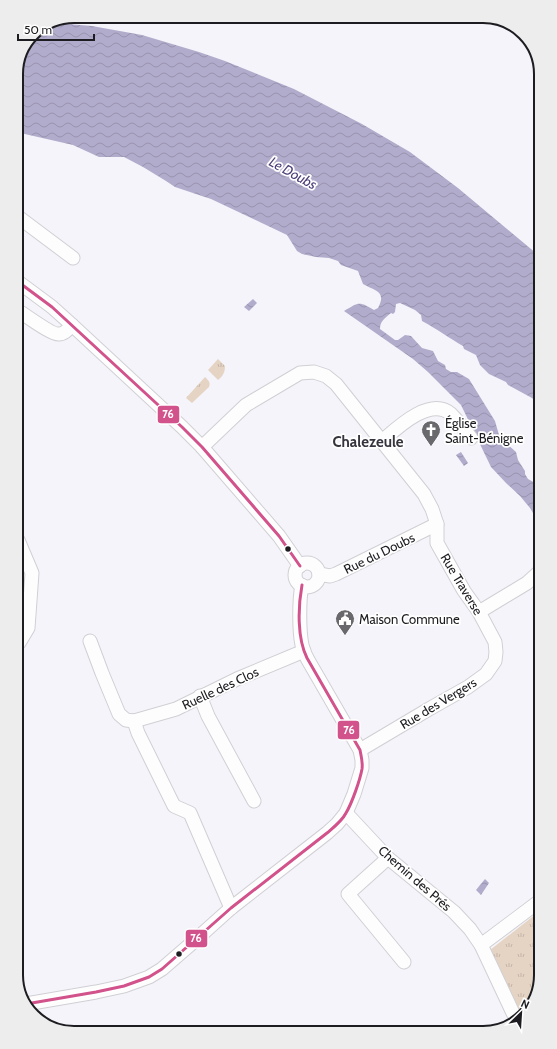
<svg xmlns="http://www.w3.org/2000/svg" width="557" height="1049" font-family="Cabin,sans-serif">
	<defs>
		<pattern id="grass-tufts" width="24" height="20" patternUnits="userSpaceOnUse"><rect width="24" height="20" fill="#e5d4c4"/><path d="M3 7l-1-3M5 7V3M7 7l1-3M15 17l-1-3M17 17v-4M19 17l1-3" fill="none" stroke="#c4b5a8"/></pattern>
		<pattern id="water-waves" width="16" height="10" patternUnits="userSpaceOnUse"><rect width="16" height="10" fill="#b2accc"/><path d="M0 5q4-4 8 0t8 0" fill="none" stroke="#9993af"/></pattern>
	</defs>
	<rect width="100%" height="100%" fill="#f5f4fa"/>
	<g fill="url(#grass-tufts)">
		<path d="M218,359L225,366C225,372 223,376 218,380L208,370Z"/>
		<path d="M205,377C208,380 211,382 209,387L192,403L186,398Z"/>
		<path d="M541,910V975L531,1007L519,1017L490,950Z"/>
	</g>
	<g fill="url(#water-waves)">
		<path d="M56,23L92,26L142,35L199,52L225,61L294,89L362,124L410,152L458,188L537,254L538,404L532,398L508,385L506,382L489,374L480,365L476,355L464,349L463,346C449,338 437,329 422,321L421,315L415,310L400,303L396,304L395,312L393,314L391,313C385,318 380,321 380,329L395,340H398L405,335L411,336L422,348L433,351L438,361L445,365L446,369L451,372H457L469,379L495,421L499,435L506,443L516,452L518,460L525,471V474L528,479L537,484V488L539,490V523L530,508L520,496L506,483L491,467L461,405L428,372L413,359L344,311C359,302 359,301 374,310L378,308C387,291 375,291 363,284L358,271L341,265L338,261L329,258L316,257L302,254L297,251L287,235L211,199L175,187L166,181L143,167L124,157H99L73,145L16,132V71L33,33Z"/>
		<path d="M253,299L257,303L249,311L244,307Z"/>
		<path d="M461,452L468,463L464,466L456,455Z"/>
		<path d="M485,879L489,883L481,895L476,890Z"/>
	</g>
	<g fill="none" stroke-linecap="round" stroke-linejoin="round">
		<defs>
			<g id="minor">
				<path d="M17,216L73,258"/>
				<path d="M17,281L52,307L72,325L182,427L202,447L279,536L300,566"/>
				<path d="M20,312C27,316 52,335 59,334C65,334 68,329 72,325"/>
				<path d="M382,441C397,428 430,396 451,414C458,421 465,430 471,438"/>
				<path d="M202,447L246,405L300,373L314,372L326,376L336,384L424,494L432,509L437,524V543L464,591L479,612L495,642L496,652L495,661L486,674L468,687L429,709L360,750"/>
				<path d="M18,540L32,573L28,628L19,643"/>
				<circle cx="307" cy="575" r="12"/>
				<path d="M319,574L330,576L336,574L437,524"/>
				<path d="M479,612L527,583L539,572"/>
				<path d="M90,641L102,673L119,714L126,720L134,721L176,709L237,679L304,651"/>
				<path d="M200,696L208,716L254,801"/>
				<path d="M134,721L138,733L174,806L190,813L231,908"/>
				<path d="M346,813L388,858L454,912L470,929L481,945L513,1013"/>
				<path d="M388,858L348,894L404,962"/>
				<path d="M481,945L541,900"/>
				<path d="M26,1004L96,992L124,986L149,977L162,969L192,943L231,908L327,833L337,824L346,813L354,794L362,768V760L360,750L308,660C305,655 303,650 302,645C299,631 299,599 302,585"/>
			</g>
		</defs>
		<use href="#minor" stroke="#d0d0d4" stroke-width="15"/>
		<use href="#minor" stroke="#fefdfe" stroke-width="13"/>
		<defs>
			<g id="bus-1">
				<path d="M17,281L52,307L182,427L202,447L279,536L300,566"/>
				<path d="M26,1004L96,992L124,986L149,977L162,969L231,908L327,833C334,827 342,821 346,813C352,803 360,780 362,769C363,762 361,756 360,750L307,658C297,638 298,607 302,585"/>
			</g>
		</defs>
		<use href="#bus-1" stroke="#fff" stroke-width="6"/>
		<use href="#bus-1" stroke="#d2528b" stroke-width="3"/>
	</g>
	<defs>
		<symbol id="church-pin" viewBox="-11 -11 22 30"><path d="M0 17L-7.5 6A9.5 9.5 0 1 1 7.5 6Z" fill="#69686c" stroke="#fff"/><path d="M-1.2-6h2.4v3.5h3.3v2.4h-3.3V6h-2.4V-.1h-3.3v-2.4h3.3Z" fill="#fff"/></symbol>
		<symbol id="civic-pin" viewBox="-11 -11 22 30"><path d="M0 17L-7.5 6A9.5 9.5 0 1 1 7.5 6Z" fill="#69686c" stroke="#fff"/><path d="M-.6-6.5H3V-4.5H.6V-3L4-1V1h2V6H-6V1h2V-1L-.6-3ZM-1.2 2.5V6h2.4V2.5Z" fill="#fff"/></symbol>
	</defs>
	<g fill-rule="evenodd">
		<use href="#church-pin" x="420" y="419" width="22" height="30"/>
		<use href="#civic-pin" x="334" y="608" width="22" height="30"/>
	</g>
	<g fill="#1d1c20" stroke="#fff" stroke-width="1.5">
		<circle cx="288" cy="549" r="3.5"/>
		<circle cx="179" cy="954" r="3.5"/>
	</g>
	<g text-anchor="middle" stroke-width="3.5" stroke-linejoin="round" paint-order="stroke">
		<g font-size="13" fill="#1d1c20" stroke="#fff" text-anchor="start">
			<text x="445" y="428">Église<tspan x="445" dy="15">Saint-Bénigne</tspan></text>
			<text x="359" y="624">Maison Commune</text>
		</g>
		<g font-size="13" fill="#1d1c20" stroke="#fff">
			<text transform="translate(379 553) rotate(-26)" y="5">Rue du Doubs</text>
			<text transform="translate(462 584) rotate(59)" y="5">Rue Traverse</text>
			<text transform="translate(220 688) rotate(-25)" y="5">Ruelle des Clos</text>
			<text transform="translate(438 703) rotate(-31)" y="5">Rue des Vergers</text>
			<text transform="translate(415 878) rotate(41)" y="5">Chemin des Prés</text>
		</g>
		<g font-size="14" font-style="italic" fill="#4d3e78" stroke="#fff">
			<text transform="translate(293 173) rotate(29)" y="5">Le Doubs</text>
		</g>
		<g font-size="15" font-weight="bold" fill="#36343d" stroke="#fff">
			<text x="368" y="447">Chalezeule</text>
		</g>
	</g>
	<path d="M0 0H557V1049H0ZM74 23H483A51 51 0 0 1 534 74V975A51 51 0 0 1 483 1026H74A51 51 0 0 1 23 975V74A51 51 0 0 1 74 23Z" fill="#ededed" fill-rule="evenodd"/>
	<path fill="none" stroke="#1d1c20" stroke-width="2" d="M74 23H483A51 51 0 0 1 534 74V975A51 51 0 0 1 483 1026H74A51 51 0 0 1 23 975V74A51 51 0 0 1 74 23Z"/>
	<g stroke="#fff" stroke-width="1.5">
		<rect x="157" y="405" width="23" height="19" rx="4" fill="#d2528b"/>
		<rect x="337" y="720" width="23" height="20" rx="4" fill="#d2528b"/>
		<rect x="185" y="929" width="23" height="19" rx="4" fill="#d2528b"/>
	</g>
	<g font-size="11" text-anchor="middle" font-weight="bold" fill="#fff">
		<text x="168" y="418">76</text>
		<text x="349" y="734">76</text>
		<text x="196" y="942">76</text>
	</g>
	<g transform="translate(521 1013) rotate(25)" stroke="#ffffff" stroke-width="3" paint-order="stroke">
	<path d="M0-3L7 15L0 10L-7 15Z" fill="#1d1c20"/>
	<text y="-6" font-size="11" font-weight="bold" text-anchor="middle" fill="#1d1c20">N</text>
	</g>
	<path d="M18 34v6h76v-6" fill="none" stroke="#1d1c20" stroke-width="2"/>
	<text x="24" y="34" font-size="12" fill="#1d1c20" stroke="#ffffff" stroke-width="3" paint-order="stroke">50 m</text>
</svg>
